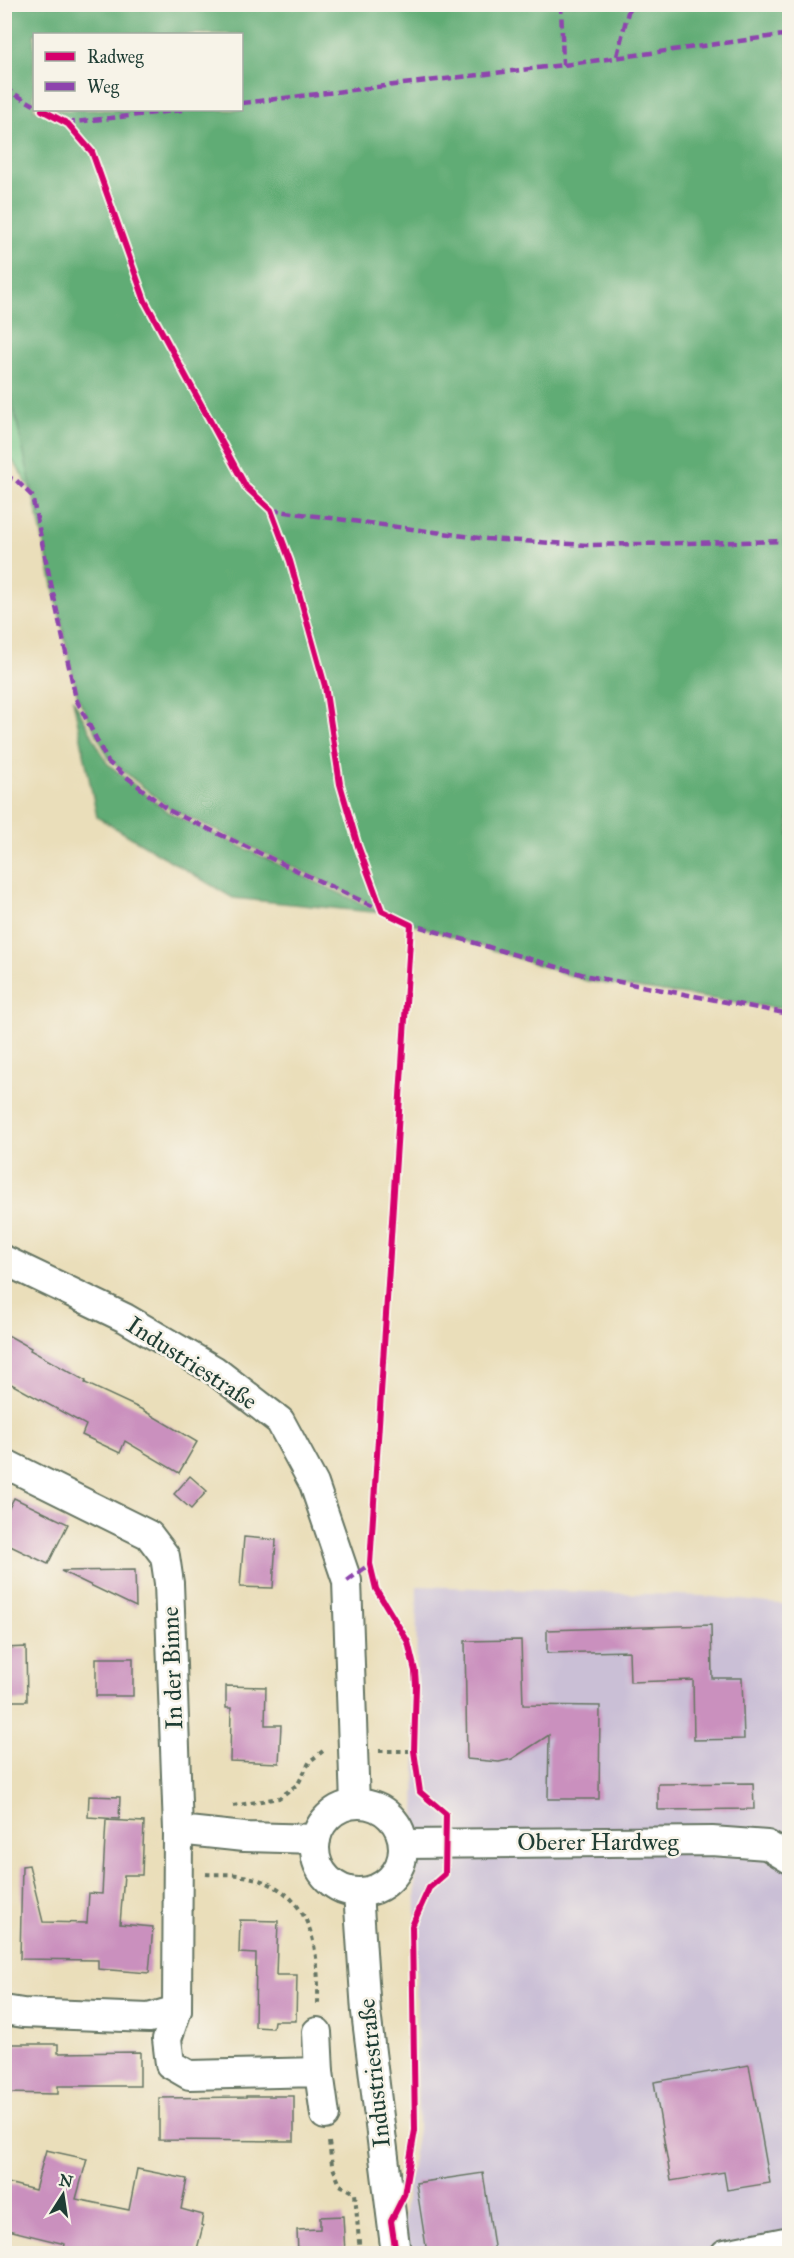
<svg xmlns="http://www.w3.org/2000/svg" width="794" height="2258" font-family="'IM FELL Great Primer',serif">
	<rect width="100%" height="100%" fill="#f7f3e8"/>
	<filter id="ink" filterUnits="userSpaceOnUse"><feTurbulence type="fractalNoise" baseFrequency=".0167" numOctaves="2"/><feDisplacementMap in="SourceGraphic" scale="12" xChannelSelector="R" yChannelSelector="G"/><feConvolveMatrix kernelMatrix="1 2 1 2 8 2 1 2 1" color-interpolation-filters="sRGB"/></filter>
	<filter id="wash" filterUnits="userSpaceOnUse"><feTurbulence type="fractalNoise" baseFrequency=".008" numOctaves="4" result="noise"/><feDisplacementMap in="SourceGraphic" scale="24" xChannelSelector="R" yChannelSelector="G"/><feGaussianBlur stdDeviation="1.35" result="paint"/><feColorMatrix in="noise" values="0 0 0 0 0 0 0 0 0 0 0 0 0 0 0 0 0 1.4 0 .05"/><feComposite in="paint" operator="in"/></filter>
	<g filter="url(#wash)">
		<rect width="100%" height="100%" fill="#eadeba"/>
		<path fill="#cabfd6" d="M417,1586L703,1596L789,1605V2253H408L402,2223L418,2129L415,1836Z"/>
		<path fill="#77c789" stroke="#4b825e" stroke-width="1.5" d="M4,368L34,495L15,463L5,457Z"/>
		<g fill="#61ac75" stroke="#407454" stroke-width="1.5" fill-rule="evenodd">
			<path d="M4,5H789V1010L587,981L411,923L169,808L110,760L78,698L5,368ZM34,34H242V110H34Z"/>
			<path d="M73,699L107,763L168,812L382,913L233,898L97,817Z"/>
		</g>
		<g id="blocks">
			<g fill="#ca90be">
				<path d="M4,1333L31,1348L30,1350L86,1381L85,1383L141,1409L197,1442L179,1473L125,1441L120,1453L82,1435L86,1425L4,1380Z"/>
				<path d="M190,1476L207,1491L191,1509L174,1494Z"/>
				<path d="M14,1498L68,1524L48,1564L4,1543V1518Z"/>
				<path d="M244,1537L276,1540L273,1588L240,1587Z"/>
				<path d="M135,1570L136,1607L61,1571Z"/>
				<path d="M711,1625L712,1678H742L744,1739L694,1740L693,1680L630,1682L629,1651L547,1653V1630Z"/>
				<path d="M521,1640L523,1705L600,1706L599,1799H548L549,1735L512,1759L499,1762L467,1759L465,1641Z"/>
				<path d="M26,1647L27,1701H4V1648Z"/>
				<rect x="96" y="1658" width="37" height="38"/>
				<path d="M226,1686L266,1687L265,1725H281L279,1763L230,1761L231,1708H226Z"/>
				<path d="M753,1783L754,1809L658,1810V1784Z"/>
				<path d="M89,1796L120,1797L119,1819L88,1817Z"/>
				<path d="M106,1820L144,1822L142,1875H124L120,1924L153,1927L149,1973L98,1969V1960L20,1959L22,1866L29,1865L43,1922L87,1923L89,1893L102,1894Z"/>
				<path d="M240,1920L278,1921L276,1975H297L296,2021H274L273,2028L255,2027L256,1954L239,1953Z"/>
				<path d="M4,2044H58V2053L140,2052V2086H58V2094L4,2093Z"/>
				<path d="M749,2065L770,2183L727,2190L724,2172L671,2181L654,2082Z"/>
				<path d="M246,2096H294V2141L159,2140V2098L246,2097Z"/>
				<path d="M46,2150L87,2159L76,2199L129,2210L137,2169L187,2179L181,2209L203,2215L201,2225L203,2226L196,2253H63L65,2244L4,2229V2182L35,2190Z"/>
				<path d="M483,2173L495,2253H427L416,2183Z"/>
				<path d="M343,2216L345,2253H298L297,2230L320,2229V2217Z"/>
			</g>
		</g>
	</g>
	<g filter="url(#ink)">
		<use href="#blocks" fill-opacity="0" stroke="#667563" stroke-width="1.5"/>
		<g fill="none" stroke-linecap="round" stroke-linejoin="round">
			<defs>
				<g id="minor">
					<path d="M4,1260L125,1318L214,1370L280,1421L314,1484L347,1581L355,1804"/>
					<path d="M4,1463L149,1535L165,1556L169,1583L178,1830L244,1837L316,1839"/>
					<circle cx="359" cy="1848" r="44"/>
					<path d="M178,1830L177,2010L167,2039L170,2064L189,2075L319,2072L325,2115"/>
					<path d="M403,1844L712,1841L767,1845L790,1859"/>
					<path d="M358,1892L366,2012L396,2254"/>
					<path d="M4,2010L23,2013L149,2018L177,2010"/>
					<path d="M317,2032L319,2072"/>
					<path d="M725,2254L790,2241"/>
				</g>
			</defs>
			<use href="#minor" stroke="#667563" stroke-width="32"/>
			<g stroke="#667563" stroke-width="4" stroke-dasharray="4.5 4.5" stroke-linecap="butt">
				<path d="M379,1751H414"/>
				<path d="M233,1806L279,1798L298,1784L310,1761L323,1751H326"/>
				<path d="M206,1874C218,1875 231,1873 243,1876C313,1888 319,1946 318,2006"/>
				<path d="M329,2142L332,2165L340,2185L355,2193L360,2254"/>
			</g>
			<use href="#minor" stroke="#fff" stroke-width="28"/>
			<g stroke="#8e44ad" stroke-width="4.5" stroke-dasharray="9 4.5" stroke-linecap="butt">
				<path d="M561,4L563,65"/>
				<path d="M617,56L630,4"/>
				<path d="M4,88L34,105"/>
				<path d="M242,103L563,65L790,34"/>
				<path d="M66,123L182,110"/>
				<path d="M4,476L16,480L32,496L76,699L108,762L168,810L383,911"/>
				<path d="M271,510L487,539L587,545L790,541"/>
				<path d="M407,923L588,976L790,1014"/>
				<path d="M347,1581L370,1564"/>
			</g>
			<defs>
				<path id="cycleway" d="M42,110L68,124L92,152L145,301L246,487L271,510L290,561L325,686L340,784L358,846L382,911L411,925L370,1564L376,1589L408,1642L415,1671L416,1685L414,1751L420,1792L446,1814L445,1874L429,1888L412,1926L415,2130L404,2195L391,2221L396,2254"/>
			</defs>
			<use href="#cycleway" stroke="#f7f3e8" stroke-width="10"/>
			<use href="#cycleway" stroke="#d6006c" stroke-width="6"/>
		</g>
	</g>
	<g text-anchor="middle" stroke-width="5" stroke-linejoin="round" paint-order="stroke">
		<g font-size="24" fill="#1f3d34" stroke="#f7f3e8">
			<text transform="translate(192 1363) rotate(33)" y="8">Industriestraße</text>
			<text transform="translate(172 1668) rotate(-92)" y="8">In der Binne</text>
			<text x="598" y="1850">Oberer Hardweg</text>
			<text transform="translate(374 2073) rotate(-96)" y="8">Industriestraße</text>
		</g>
	</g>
	<rect width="794" height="2258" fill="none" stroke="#f7f3e8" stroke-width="24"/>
	<rect x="33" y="33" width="210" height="78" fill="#f7f3e8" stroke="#a1aaa0" stroke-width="1.5"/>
	<rect x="45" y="52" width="30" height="9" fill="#d6006c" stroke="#a1aaa0" stroke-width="1.5"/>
	<text x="87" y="63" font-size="18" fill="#1f3d34">Radweg</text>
	<rect x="45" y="82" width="30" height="9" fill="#8e44ad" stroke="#a1aaa0" stroke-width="1.5"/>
	<text x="87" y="93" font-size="18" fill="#1f3d34">Weg</text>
	<g transform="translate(63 2195) rotate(12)" stroke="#f7f3e8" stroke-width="4.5" paint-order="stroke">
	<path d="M0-4.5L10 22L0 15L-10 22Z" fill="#1f3d34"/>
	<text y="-9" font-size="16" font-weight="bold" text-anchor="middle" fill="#1f3d34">N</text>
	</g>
</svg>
